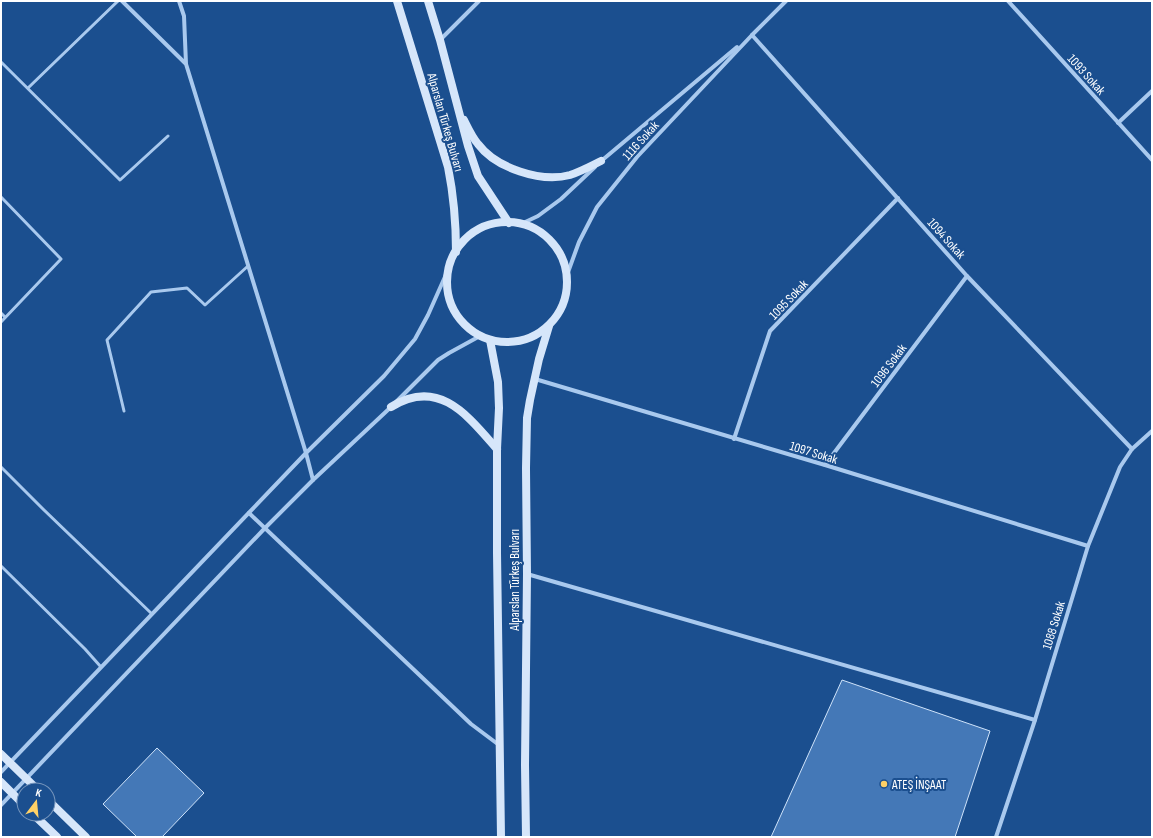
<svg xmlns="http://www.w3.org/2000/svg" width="1153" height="838" font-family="'Sofia Sans Condensed',sans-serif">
	<rect width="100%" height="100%" fill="#1b4f8f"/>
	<g fill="#4478b7" stroke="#cfe3fa">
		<path d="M842,680L990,731L955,837H771Z"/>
		<path d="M157,748L204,793L162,837H137L103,804Z"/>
	</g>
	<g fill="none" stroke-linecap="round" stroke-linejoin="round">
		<g stroke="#a9c9ee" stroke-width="3">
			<path d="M1,62L120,180L168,136"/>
			<path d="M28,88L118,1"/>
			<path d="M1,197L61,259L1,322"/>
			<path d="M1,313L5,317"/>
			<path d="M124,411L107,340L151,292L187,288L205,305L248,266"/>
			<path d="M1,467L44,510L152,614"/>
			<path d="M1,566L85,649L101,667"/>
		</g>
		<g stroke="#a9c9ee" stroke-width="4">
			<path d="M122,1L185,63"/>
			<path d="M179,1L184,16L186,64L306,453L313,480"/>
			<path d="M1008,1L1152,160"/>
			<path d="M752,35L967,276L1132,449"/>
			<path d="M440,40L479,1"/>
			<path d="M1118,123L1152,91"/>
			<path d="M600,162L737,47"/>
			<path d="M521,224L538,216L561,199L595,167"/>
			<path d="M567,275L579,242L597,207L637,157L752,35L786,1"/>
			<path d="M535,379L825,465L1088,546"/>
			<path d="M396,402L438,360L449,353L480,336"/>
			<path d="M734,439L770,331L898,198"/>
			<path d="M825,465L967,276"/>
			<path d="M249,513L471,724L499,745"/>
			<path d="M527,574L1035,720"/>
			<path d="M1,772L306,453L384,376L415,339L428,315L448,270"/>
			<path d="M1,805L265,528L313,480L391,407"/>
			<path d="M996,837L1035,720L1088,546L1120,467L1132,449L1152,431"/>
		</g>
		<g stroke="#d6e6fa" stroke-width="8">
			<path d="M397,1L448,167C454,197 456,221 456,252"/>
			<path d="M428,1L440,40L468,146L478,176L509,223"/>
			<path d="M464,120C468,128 472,137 478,144C496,168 541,183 570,175C580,172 591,166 601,161"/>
			<circle cx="507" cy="282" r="60"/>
			<path d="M490,340L498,382L499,408L497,449V553L501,837"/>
			<path d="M391,407C439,377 468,416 497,449"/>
			<path d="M1,754L38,790"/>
			<path d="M1,782L24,805"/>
			<path d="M48,800L86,837"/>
			<path d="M33,814L57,837"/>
			<path d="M526,837L525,765L527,574L526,468L527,418L530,400L539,359L549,326"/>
		</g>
	</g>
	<circle fill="#ffd166" stroke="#1b4f8f" stroke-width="1.5" cx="884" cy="784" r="4"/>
	<g text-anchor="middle" stroke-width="4" stroke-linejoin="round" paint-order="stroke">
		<g font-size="13" fill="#fff" stroke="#1b4f8f">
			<text transform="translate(1087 74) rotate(48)" y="5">1093 Sokak</text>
			<text transform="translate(446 122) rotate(74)" y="5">Alparslan Türkeş Bulvarı</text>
			<text transform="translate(640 140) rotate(-48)" y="5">1116 Sokak</text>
			<text transform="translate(947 238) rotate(48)" y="5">1094 Sokak</text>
			<text transform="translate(788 299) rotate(-46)" y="5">1095 Sokak</text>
			<text transform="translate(888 365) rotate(-53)" y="5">1096 Sokak</text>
			<text transform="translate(814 452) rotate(17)" y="5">1097 Sokak</text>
			<text transform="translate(514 580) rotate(-90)" y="5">Alparslan Türkeş Bulvarı</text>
			<text transform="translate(1053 625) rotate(-73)" y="5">1088 Sokak</text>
		</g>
		<g font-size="13" fill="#fff" stroke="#1b4f8f" text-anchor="start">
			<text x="892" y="789">ATEŞ İNŞAAT</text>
		</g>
	</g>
	<rect width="1153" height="838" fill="none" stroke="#ffffff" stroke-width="4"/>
	<g transform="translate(36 802) rotate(16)"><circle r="19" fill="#1b4f8f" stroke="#7695bc"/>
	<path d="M0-3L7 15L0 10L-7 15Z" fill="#ffd166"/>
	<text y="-6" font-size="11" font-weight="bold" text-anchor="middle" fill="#ffffff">K</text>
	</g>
</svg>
